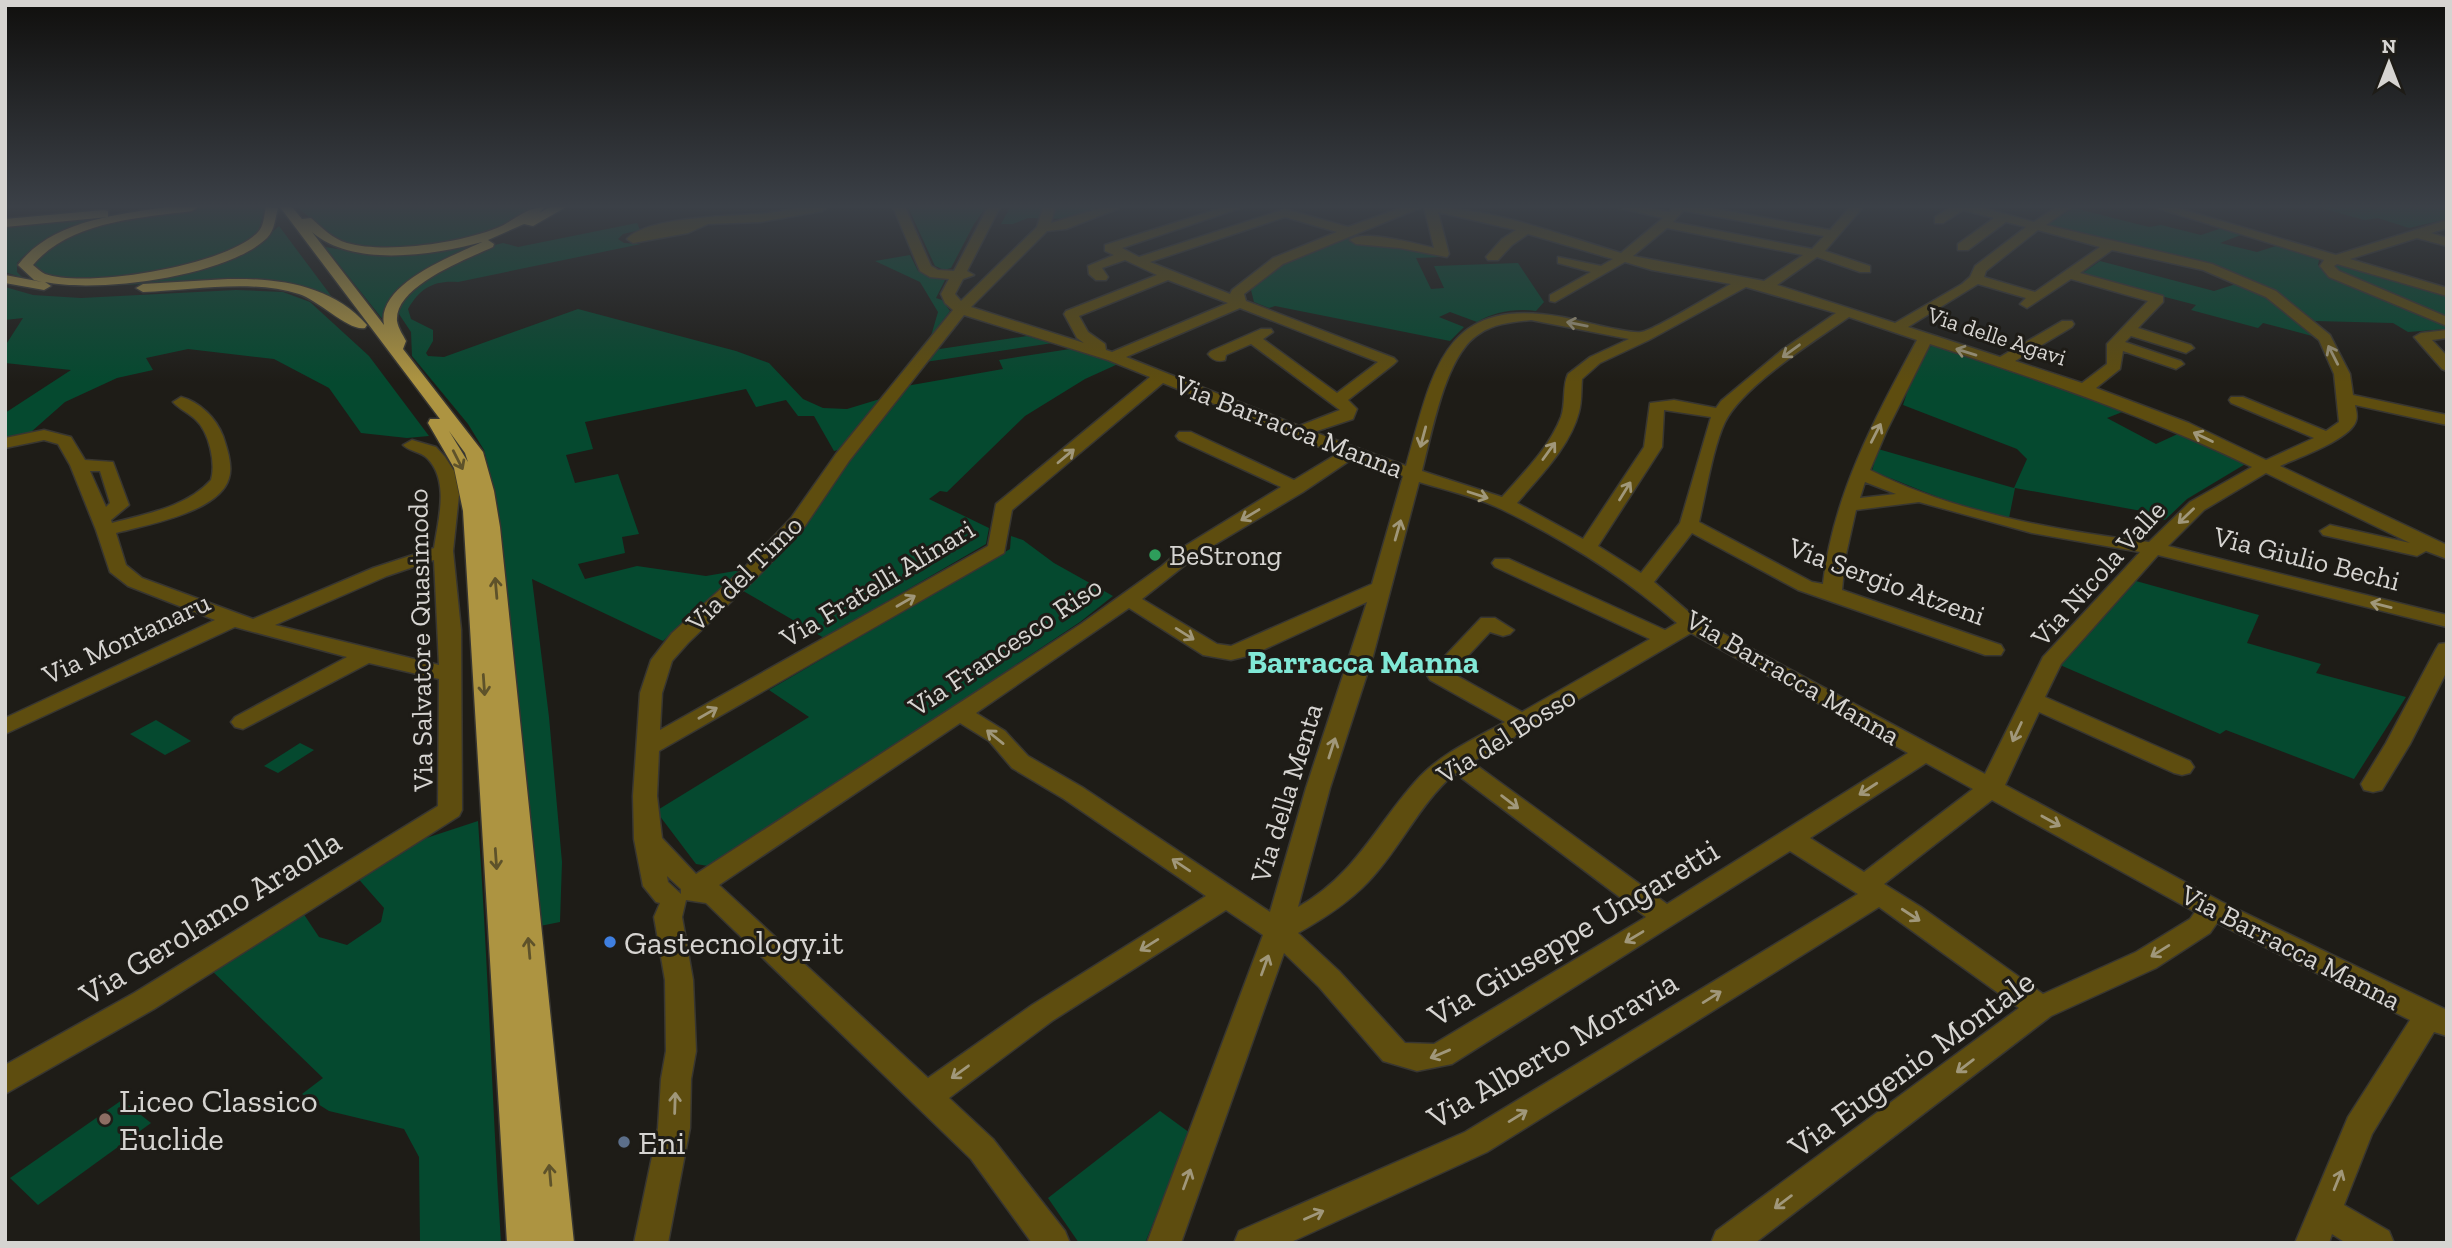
<svg xmlns="http://www.w3.org/2000/svg" width="2452" height="1248" font-family="'Zilla Slab',serif">
	<rect width="100%" height="100%" fill="#1e1c17"/>
	<g fill="#05492f">
		<path d="M207,207H265C262,217 261,229 254,237C218,272 82,289 36,271L33,263C63,220 158,214 207,207Z"/>
		<path d="M297,207H530C509,240 379,258 345,242C337,239 305,214 297,207Z"/>
		<path d="M908,207H986L974,224L951,268L944,270L935,266Z"/>
		<path d="M1010,207H1112L1075,219L1028,218L1013,224H1001Z"/>
		<path d="M2318,207H2447V219L2409,228L2378,218L2364,220Z"/>
		<path d="M2074,208L2149,227L2161,225L2201,235L2225,227L2246,233L2220,243L2257,252L2282,244L2325,258L2319,260L2318,265L2326,272L2447,325V329L2408,332L2393,323L2315,321L2278,294L2251,282L2044,226Z"/>
		<path d="M158,210C115,221 46,228 17,263V272L23,278L5,272V224Z"/>
		<path d="M637,223L640,230L623,234L618,239L624,243L641,244L458,282C434,280 420,288 408,309L411,319L433,330V341L426,353L428,356L444,357L578,309L736,351L769,363L803,399L823,408L847,409L880,399L843,449L834,451L814,416H798L786,400L756,407L746,389L585,422L593,449L566,455L575,483L618,474L639,534L622,537L625,553L578,564L585,579L637,566L706,576L741,570L663,641L532,579L549,717L562,862L560,922L540,926L497,502L484,450L468,424L412,356L411,332L399,314V306L414,288L429,279L491,246L503,243L518,247Z"/>
		<path d="M279,226L332,297C250,263 153,291 67,285L160,277L260,243Z"/>
		<path d="M502,233L405,285L392,296L384,321L325,247L350,251L403,252Z"/>
		<path d="M1352,234L1357,236L1349,242L1438,252L1441,257L1416,258L1431,289L1444,288L1434,266L1518,263L1544,302L1536,311C1515,308 1494,312 1477,322L1450,312L1439,317L1464,327L1450,341L1275,306L1269,308L1254,302L1251,290C1284,257 1310,251 1352,234Z"/>
		<path d="M910,255L918,271L945,280L936,298L942,300L950,311L931,336L938,312L920,282L875,261Z"/>
		<path d="M2100,261L2214,291L2239,283L2271,300L2316,337L2263,323L2258,328L2191,310L2196,305L2080,275Z"/>
		<path d="M2337,262L2447,294V318L2339,272L2335,269Z"/>
		<path d="M5,287L33,295L81,298L236,290L283,292L310,302L369,356L429,436L407,438L361,433L329,388L274,359L188,349L146,358L153,370L117,378L65,402L31,432L5,438V413L71,370L5,363V346L23,318L5,320Z"/>
		<path d="M1027,336L1053,343L925,362L933,350Z"/>
		<path d="M1932,344L2130,409L2107,418L2156,444L2182,432L2247,463L2187,499L2165,520L2149,516L2147,512L2015,488L2009,518C1962,509 1916,488 1872,471L1878,449L2014,488L2027,459L2017,449L1903,405L1914,371Z"/>
		<path d="M1070,349L1118,364L1085,379L1025,416L947,492L940,491L929,499L989,528L986,544L824,638L738,588L841,470L906,386L1003,369L999,360Z"/>
		<path d="M1011,536L1023,540L1054,563L1113,596L1080,622L717,863L708,866L696,864L656,811L809,717L769,690L1010,549Z"/>
		<path d="M2136,581L2259,615L2247,643L2321,664L2316,673L2406,697L2354,779L2226,730L2220,734L2060,665Z"/>
		<path d="M156,720L191,741L165,755L130,734Z"/>
		<path d="M300,743L314,750L278,773L264,766Z"/>
		<path d="M478,821C488,962 492,1102 501,1243H420L419,1157L404,1129L329,1111L302,1094L323,1078L209,968L301,910L319,937L347,945L381,922L384,908L355,875L405,845Z"/>
		<path d="M122,1100L151,1123L38,1205L10,1178Z"/>
		<path d="M1160,1111L1190,1133L1145,1243H1079L1048,1198Z"/>
	</g>
	<g fill="none" stroke-linecap="round" stroke-linejoin="round">
		<defs>
			<g id="minor">
				<path d="M801,207H828L822,211L761,222L708,224L688,233L633,243L627,239C647,217 728,216 758,214C772,213 787,210 801,207Z"/>
				<path d="M893,207H905L931,266L938,270L954,271L988,207H1000L967,271L974,275L963,279L955,294L961,301L1037,227L1043,207H1055L1051,223L1104,207H1122L1066,229L1047,231L971,307L1084,343L1077,338L1064,314L1066,311L1157,275L1125,260L1102,268L1108,277L1106,280H1096L1089,274L1088,266L1114,255L1105,251V245L1224,207H1243L1122,248L1139,257L1285,209L1348,227L1403,207H1422L1283,264L1244,294L1246,301L1394,358L1397,361L1394,364L1348,400L1357,409L1353,419L1314,432L1406,466C1433,372 1442,295 1562,317C1578,320 1629,334 1641,332C1653,331 1716,292 1731,284L1652,270L1625,262L1555,302L1550,301V295L1591,272L1558,263V257L1601,266L1613,259L1528,234L1512,245L1498,260H1488L1486,257L1502,239L1516,230L1438,212L1449,254L1447,257L1400,248L1356,244L1350,240C1363,229 1416,244 1434,248L1424,207C1491,207 1558,234 1621,253L1663,218L1616,207H1644L1669,212L1673,207H1707L1830,230L1850,207H1863L1825,251L1870,266V272H1860L1817,257L1777,285L1895,323L1962,284L1970,277L1975,266L2026,227L2006,222L1968,250H1958V244L1994,218L1963,210L1943,223H1935V217L1951,207H1980L2034,222L2056,207H2071L2046,225L2212,264L2276,291L2330,335L2350,374L2353,395L2447,415V425L2355,405C2356,410 2358,416 2356,421C2350,440 2297,458 2280,466L2447,545V559L2426,551L2417,556L2323,535L2320,531L2330,525L2410,543L2266,473L2204,510L2168,546L2447,615V627L2158,555L2061,664L2045,697L2190,761L2194,767L2190,773L2182,775L2174,773L2039,712L2005,785L2222,902L2447,1010V1036L2434,1032L2372,1134L2344,1205L2389,1231L2394,1243H2346L2332,1234L2329,1243H2295L2348,1117L2410,1020L2217,923L2210,933L2156,968L2051,1016L1755,1243H1711L1716,1231L2019,1008L1879,907L1487,1152L1289,1243H1234L1239,1231L1465,1132L1858,894L1790,851L1452,1064L1417,1071L1383,1061L1319,987L1284,953L1181,1243H1147L1263,935L1226,910L1052,1021L949,1098L993,1139L1065,1231L1070,1243H1032L971,1159L706,903L686,900L682,917L693,980L696,1051L691,1079L690,1128L668,1243H634L658,1128L661,1079L666,1051L665,980L654,917L660,903L656,902L643,886L634,839L633,796L640,693L651,660L672,633L746,566L791,518L836,454L953,310L945,303L941,294L949,279L930,277L920,271ZM1684,210L1686,211L1824,236L1812,249L1673,222ZM1285,217L1337,232L1273,258L1232,290L1230,294L1150,262ZM1667,228L1803,255L1764,281L1633,256ZM2038,230L2100,247L2035,292L1984,277L1986,271ZM2112,250L2203,270L2266,297L2319,340L2334,374L2339,422L2326,431L2243,397H2231L2229,400L2231,403L2314,438L2266,460L2189,423L2096,388L2120,369L2123,351L2176,369L2184,364L2181,361L2125,342L2131,336L2186,353L2194,348L2191,345L2138,328L2163,302V296L2080,273ZM2071,279L2148,301L2107,344V364L2082,383L2015,361L2072,327L2074,324L2072,321H2062L2000,357L1908,327L1978,284L2026,298L2020,304L2027,308ZM1168,280L1228,303L1112,352L1106,350L1105,344L1088,332L1079,316ZM1746,287L1836,313L1782,350L1721,401L1716,408L1674,400L1650,403L1644,447L1583,539L1517,503C1540,476 1570,447 1579,412C1582,401 1581,390 1582,379L1600,363L1649,340ZM1240,308L1378,362L1337,393L1263,339L1273,332L1271,329H1261L1211,351L1208,354C1213,361 1218,362 1225,360L1226,355L1251,344L1340,410L1299,426L1126,357ZM964,315L1108,360L1150,377L996,504L988,546L660,730L662,693L672,661L688,643L760,574L805,526L849,461ZM1849,317L1917,340C1875,418 1833,495 1823,584L1812,582L1699,522C1706,493 1713,447 1725,422C1743,386 1814,341 1849,317ZM1531,320L1629,339L1590,357L1568,374C1562,386 1566,403 1561,417C1549,448 1524,472 1502,497L1422,471C1432,433 1445,355 1479,334C1495,323 1513,322 1531,320ZM1930,344C2041,380 2146,416 2252,467L2190,502L2149,542C2059,531 1952,512 1870,470L1887,430ZM1163,383L1337,454L1294,480L1191,432H1179L1176,436L1179,440L1281,487L1185,546L1162,566L1081,624L696,874L662,838L657,796L659,751L1004,553L1012,510ZM1664,410L1711,417L1680,523L1641,573L1598,546L1662,447ZM1352,459L1403,476L1372,584L1231,646L1217,644L1142,599L1199,554L1303,492ZM1419,482C1446,490 1476,497 1501,509C1565,540 1624,577 1677,623L1665,630L1509,559H1495L1492,563L1495,567L1650,639L1522,712L1452,673L1490,632L1503,636L1510,634L1514,630L1495,618H1481L1427,675L1430,680L1505,722C1474,739 1438,755 1415,782C1375,827 1354,876 1298,907L1330,788L1373,656ZM1865,482L1896,494L1860,498ZM1919,502L2032,533L2140,552L2043,657L1985,774L1698,620L1654,582L1692,533L1798,590L1985,655H2001L2004,650L2001,645L1842,590L1845,559L1856,510ZM1367,602L1306,788L1270,912L1082,787L1028,756L1005,731L976,713L1129,608L1203,655L1231,660L1252,655ZM1691,633L1908,753L1667,904L1472,762ZM960,723L989,741L1012,768L1064,799L1206,896L1032,1005L928,1078L719,885ZM1926,763L1973,789L1864,872L1810,838ZM1455,773L1646,917L1434,1044L1405,1043L1339,971L1298,933C1323,919 1348,903 1368,882C1401,848 1418,805 1455,773ZM1992,800L2195,912L2190,919L2136,952L2043,994L1921,907L1884,884ZM667,876L681,889V894L668,882Z"/>
				<path d="M2154,207H2174L2336,255L2447,220V228L2431,233L2447,238V246L2417,238L2350,259L2447,288V296L2337,264L2334,266L2339,271L2447,317V326L2329,277L2320,266L2324,260Z"/>
				<path d="M2447,330V338L2432,340L2447,356V371L2442,369L2414,337L2421,333Z"/>
				<path d="M181,397C200,402 216,418 223,436C227,448 233,466 229,478C220,512 146,525 116,533L126,565L142,578L253,619L373,568L434,548C438,520 450,481 427,458C420,451 410,452 403,445L412,440L436,447L445,457L454,471L459,495L453,551L461,630L462,810L459,816L154,1009L5,1094V1065L134,993L438,806L439,679L369,663L243,729L235,727L231,722L235,717L347,657L235,627L5,734V718L215,620L128,586L110,572L96,530L70,465L58,444L44,440L5,448V438L44,430L71,437L85,460L113,462L129,505L111,520L112,523C145,514 187,507 211,480C216,463 209,432 196,420C189,413 179,409 173,402ZM90,471H100L110,503L106,507ZM434,560L439,665L275,625L387,576Z"/>
				<path d="M2447,643V671L2410,744L2382,790L2373,792L2364,790L2361,784L2386,743L2436,649L2439,644Z"/>
			</g>
			<g id="highway">
				<path d="M166,207H198L192,211C139,218 70,221 33,265C37,268 41,272 45,274C87,289 228,265 258,232C264,226 264,215 266,207L278,208C275,218 275,230 267,238C226,277 98,293 45,282L51,286L44,290L5,283V275L42,282L34,280L18,265C51,221 115,215 166,207Z"/>
				<path d="M280,207H292L302,219L311,218C322,228 333,239 347,243C385,254 460,243 497,228C514,221 526,207 545,207L539,213L550,207H566L533,226L524,224L488,240L494,244L493,247C467,259 394,286 397,321C398,328 403,335 406,341L403,349L483,452L494,491L500,527L574,1243H507L463,511L454,468L428,423L430,419H440ZM312,232C353,268 434,255 482,242C453,256 376,284 384,325ZM449,431L465,453L468,462Z"/>
				<path d="M104,210L108,211V217L5,227V219Z"/>
				<path d="M228,279C278,278 332,285 367,325L365,328C350,332 318,300 299,294C250,279 194,290 143,292L136,288L143,284Z"/>
			</g>
		</defs>
		<use href="#minor" stroke="#383631" stroke-width="3"/>
		<use href="#highway" stroke="#383631" stroke-width="3"/>
		<use href="#minor" fill="#5e4d0f" fill-rule="evenodd"/>
		<use href="#highway" fill="#ad9441" fill-rule="evenodd"/>
	</g>
	<defs><path id="oneway-shaft" d="M-6 0H5M1.5-3L5.5 0L1.5 3" fill="none" stroke-width="1.6" stroke-linecap="round" stroke-linejoin="round" transform="scale(1.75)"/></defs>
	<g stroke="#a0977a">
		<use href="#oneway-shaft" transform="translate(1577 324) rotate(-169)"/>
		<use href="#oneway-shaft" transform="translate(1791 351) rotate(144)"/>
		<use href="#oneway-shaft" transform="translate(1966 352) rotate(-163)"/>
		<use href="#oneway-shaft" transform="translate(2333 355) rotate(-117)"/>
		<use href="#oneway-shaft" transform="translate(1876 433) rotate(-63)"/>
		<use href="#oneway-shaft" transform="translate(1423 437) rotate(105)"/>
		<use href="#oneway-shaft" transform="translate(2203 437) rotate(-154)"/>
		<use href="#oneway-shaft" transform="translate(1549 451) rotate(-54)"/>
		<use href="#oneway-shaft" transform="translate(1066 456) rotate(-40)"/>
		<use href="#oneway-shaft" transform="translate(1625 491) rotate(-58)"/>
		<use href="#oneway-shaft" transform="translate(1478 495) rotate(18)"/>
		<use href="#oneway-shaft" transform="translate(1250 515) rotate(149)"/>
		<use href="#oneway-shaft" transform="translate(2186 516) rotate(136)"/>
		<use href="#oneway-shaft" transform="translate(1398 530) rotate(-74)"/>
		<use href="#oneway-shaft" transform="translate(906 601) rotate(-30)"/>
		<use href="#oneway-shaft" transform="translate(2381 605) rotate(-166)"/>
		<use href="#oneway-shaft" transform="translate(1185 634) rotate(32)"/>
		<use href="#oneway-shaft" transform="translate(708 713) rotate(-30)"/>
		<use href="#oneway-shaft" transform="translate(2017 732) rotate(115)"/>
		<use href="#oneway-shaft" transform="translate(995 737) rotate(-141)"/>
		<use href="#oneway-shaft" transform="translate(1332 748) rotate(-72)"/>
		<use href="#oneway-shaft" transform="translate(1868 789) rotate(147)"/>
		<use href="#oneway-shaft" transform="translate(1510 802) rotate(37)"/>
		<use href="#oneway-shaft" transform="translate(2051 821) rotate(29)"/>
		<use href="#oneway-shaft" transform="translate(1181 865) rotate(-146)"/>
		<use href="#oneway-shaft" transform="translate(1911 915) rotate(33)"/>
		<use href="#oneway-shaft" transform="translate(1634 937) rotate(149)"/>
		<use href="#oneway-shaft" transform="translate(1149 945) rotate(148)"/>
		<use href="#oneway-shaft" transform="translate(2160 951) rotate(148)"/>
		<use href="#oneway-shaft" transform="translate(1265 965) rotate(-70)"/>
		<use href="#oneway-shaft" transform="translate(1712 997) rotate(-32)"/>
		<use href="#oneway-shaft" transform="translate(1440 1054) rotate(157)"/>
		<use href="#oneway-shaft" transform="translate(1965 1066) rotate(143)"/>
		<use href="#oneway-shaft" transform="translate(960 1072) rotate(144)"/>
		<use href="#oneway-shaft" transform="translate(675 1103) rotate(-88)"/>
		<use href="#oneway-shaft" transform="translate(1518 1116) rotate(-32)"/>
		<use href="#oneway-shaft" transform="translate(1187 1179) rotate(-70)"/>
		<use href="#oneway-shaft" transform="translate(2338 1180) rotate(-68)"/>
		<use href="#oneway-shaft" transform="translate(1783 1202) rotate(143)"/>
		<use href="#oneway-shaft" transform="translate(1314 1215) rotate(-24)"/>
	</g>
	<g stroke="#5e522a">
		<use href="#oneway-shaft" transform="translate(458 460) rotate(63)"/>
		<use href="#oneway-shaft" transform="translate(496 588) rotate(-95)"/>
		<use href="#oneway-shaft" transform="translate(484 685) rotate(86)"/>
		<use href="#oneway-shaft" transform="translate(496 859) rotate(86)"/>
		<use href="#oneway-shaft" transform="translate(529 948) rotate(-95)"/>
		<use href="#oneway-shaft" transform="translate(550 1175) rotate(-95)"/>
	</g>
	<linearGradient id="sky" x2="0" y2="1"><stop stop-color="#100f0d"/><stop offset="0.54" stop-color="#3b4047"/><stop offset="1" stop-color="#3b4047" stop-opacity="0"/></linearGradient>
	<rect width="2452" height="382" fill="url(#sky)"/>
	<circle fill="#2e9e5b" stroke="#1e1c17" stroke-width="2.5" cx="1155" cy="555" r="7"/>
	<circle fill="#3f7fe0" stroke="#1e1c17" stroke-width="2.5" cx="610" cy="942" r="7"/>
	<circle fill="#8d6e63" stroke="#1e1c17" stroke-width="2.5" cx="105" cy="1119" r="7"/>
	<circle fill="#5c6f8a" stroke="#1e1c17" stroke-width="2.5" cx="624" cy="1142" r="7"/>
	<g text-anchor="middle" stroke-width="6" stroke-linejoin="round" paint-order="stroke">
		<g font-size="23" fill="#d6d4d1" stroke="#1e1c17">
			<text transform="translate(1997 336) rotate(18)" y="8">Via delle Agavi</text>
		</g>
		<g font-size="28" fill="#d6d4d1" stroke="#1e1c17">
			<text transform="translate(1289 426) rotate(21)" y="10">Via Barracca Manna</text>
			<text transform="translate(2307 558) rotate(14)" y="10">Via Giulio Bechi</text>
			<text transform="translate(744 573) rotate(-45)" y="10">Via del Timo</text>
			<text transform="translate(2098 573) rotate(-48)" y="10">Via Nicola Valle</text>
			<text transform="translate(1887 581) rotate(20)" y="10">Via Sergio Atzeni</text>
			<text transform="translate(877 583) rotate(-31)" y="10">Via Fratelli Alinari</text>
			<text transform="translate(126 638) rotate(-25)" y="10">Via Montanaru</text>
			<text transform="translate(420 640) rotate(-91)" y="10">Via Salvatore Quasimodo</text>
			<text transform="translate(1005 646) rotate(-34)" y="10">Via Francesco Riso</text>
			<text transform="translate(1793 677) rotate(30)" y="10">Via Barracca Manna</text>
			<text transform="translate(1506 735) rotate(-32)" y="10">Via del Bosso</text>
			<text transform="translate(1286 793) rotate(-73)" y="10">Via della Menta</text>
			<text transform="translate(2291 947) rotate(27)" y="10">Via Barracca Manna</text>
		</g>
		<g font-size="28" fill="#d6d4d1" stroke="#1e1c17" text-anchor="start">
			<text x="1169" y="565">BeStrong</text>
		</g>
		<g font-size="32" font-weight="bold" fill="#81e8d6" stroke="#1e1c17">
			<text x="1363" y="673">Barracca Manna</text>
		</g>
		<g font-size="33" fill="#d6d4d1" stroke="#1e1c17">
			<text transform="translate(210 917) rotate(-32)" y="12">Via Gerolamo Araolla</text>
			<text transform="translate(1573 932) rotate(-31)" y="12">Via Giuseppe Ungaretti</text>
			<text transform="translate(1552 1049) rotate(-30)" y="12">Via Alberto Moravia</text>
			<text transform="translate(1911 1063) rotate(-36)" y="12">Via Eugenio Montale</text>
		</g>
		<g font-size="33" fill="#d6d4d1" stroke="#1e1c17" text-anchor="start">
			<text x="624" y="954">Gastecnology.it</text>
			<text x="119" y="1112">Liceo Classico<tspan x="119" dy="38">Euclide</tspan></text>
			<text x="638" y="1154">Eni</text>
		</g>
	</g>
	<rect width="2452" height="1248" fill="none" stroke="#d6d4d1" stroke-width="14"/>
	<g transform="translate(2389 63)" stroke="#1e1c17" stroke-width="5" paint-order="stroke">
	<path d="M0-5L12 26L0 18L-12 26Z" fill="#d6d4d1"/>
	<text y="-10" font-size="19" font-weight="bold" text-anchor="middle" fill="#d6d4d1">N</text>
	</g>
</svg>
